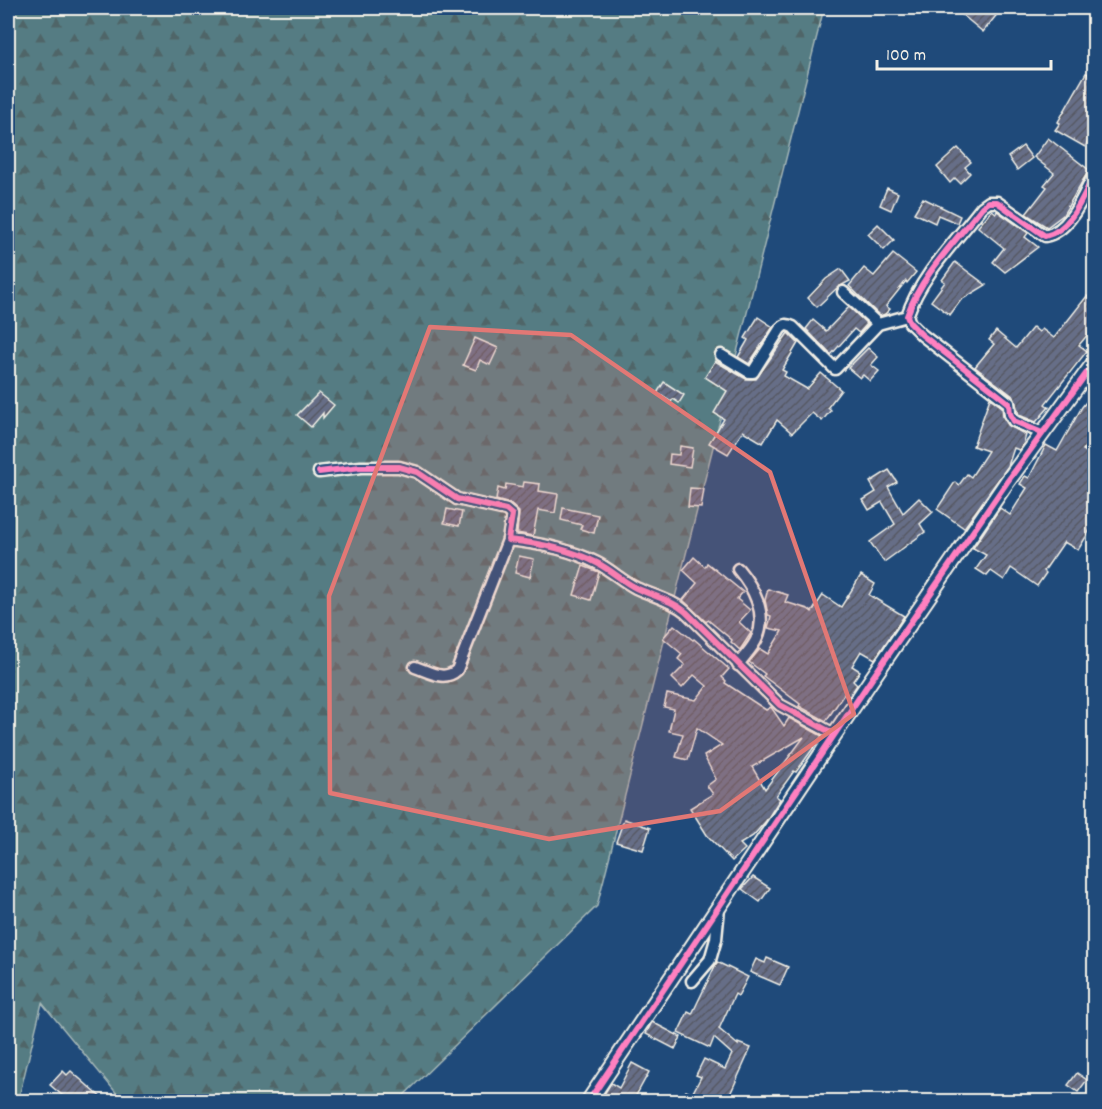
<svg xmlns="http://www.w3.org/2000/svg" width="1102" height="1109" font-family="Dekko,sans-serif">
	<defs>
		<pattern id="forest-firs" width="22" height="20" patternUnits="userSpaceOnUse" patternTransform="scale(1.5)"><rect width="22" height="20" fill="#547c83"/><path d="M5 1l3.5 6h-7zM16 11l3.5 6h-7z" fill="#4f6568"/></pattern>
		<pattern id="building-hatch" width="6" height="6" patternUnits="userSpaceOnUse" patternTransform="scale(1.5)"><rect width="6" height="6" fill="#666e87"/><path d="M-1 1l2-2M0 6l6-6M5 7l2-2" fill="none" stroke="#565963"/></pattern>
	</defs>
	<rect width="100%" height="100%" fill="#1f4a7a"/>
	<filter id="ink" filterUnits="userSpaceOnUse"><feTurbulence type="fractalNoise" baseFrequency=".0167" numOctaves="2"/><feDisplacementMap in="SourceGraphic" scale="12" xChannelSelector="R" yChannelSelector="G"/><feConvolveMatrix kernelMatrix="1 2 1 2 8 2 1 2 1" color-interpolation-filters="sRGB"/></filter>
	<g filter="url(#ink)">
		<path fill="url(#forest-firs)" stroke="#a4b6b6" stroke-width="1.5" d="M8,8H824L597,906L398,1101H123L42,1003L18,1101H8Z"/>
		<g fill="url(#building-hatch)" stroke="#f4f1e8" stroke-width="1.5" fill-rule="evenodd">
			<path d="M965,8H993L999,12L983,32L960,13Z"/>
			<path d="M1086,73L1095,77V113L1087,130L1093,134L1085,147L1055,130L1060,123L1058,122Z"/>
			<path d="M1048,138L1089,170L1063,215L1047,227L1026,214L1047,187L1044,185L1054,173L1034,157Z"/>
			<path d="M1023,146L1032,158L1017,170L1008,157Z"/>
			<path d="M958,148L971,162L965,167L970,173L960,183L955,178L950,183L937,167Z"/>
			<path d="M887,188L898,193L891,210L880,205Z"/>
			<path d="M923,198L960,216L957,223L938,215L935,223L914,213Z"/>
			<path d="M992,210L996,213L997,211L1028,233L1025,237L1038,247L1005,272L993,262L1004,248L978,227Z"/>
			<path d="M878,224L894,240L884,250L868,234Z"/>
			<path d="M893,254L916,272L907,283L906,281L886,306L890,309L885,314L880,316L849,286L864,268L874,276Z"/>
			<path d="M955,262L986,285L961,300L950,315L931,301L945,282L942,280Z"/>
			<path d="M841,269L850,281L838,287L817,307L808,298L826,279Z"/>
			<path d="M1087,296L1095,302V326L1079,345L1087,351L1045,404L1049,407L1036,422L1019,415L1014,397L975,367L994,344L989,340L996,331L1016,348L1033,327L1039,332L1042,329L1054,338Z"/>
			<path d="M849,307L867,324L859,333L854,329L831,355L806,329L813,320L826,331Z"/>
			<path d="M758,317L773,327L749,364L738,357L748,340L745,338Z"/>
			<path d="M788,333L798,343L782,370L786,372L784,376L807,389L821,373L841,390L828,407L831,410L822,421L812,413L792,433L777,420L763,443L743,431L728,454L709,443L724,419L714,413L727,391L705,377L715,361L746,379H756Z"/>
			<path d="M475,338L498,348L490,365L480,360L476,370L463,365Z"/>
			<path d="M868,348L878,357L871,365L879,371L870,381L863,375L860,378L848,368Z"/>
			<path d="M664,382L684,395L679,403L673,399L671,402L657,393Z"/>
			<path d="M1095,391V431L1083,450L1095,457V462L1087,475L1095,480L1090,492L1095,494V520L1086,537L1078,550L1064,542L1044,571L1046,573L1037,586L1011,568L1004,580L991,571L987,576L976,569L986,555L973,548L1000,508L1010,515L1027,488L1020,484L1025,476L1029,478L1046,445L1057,451L1082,407Z"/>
			<path d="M319,393L334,405L323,418V413L311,427L297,415Z"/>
			<path d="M990,398L1002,407L1003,417L1008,425L1026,435L1023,445L1019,450L1014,448L1008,466L964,528L937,509L955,482L959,485L967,474L971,477L988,451L973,446Z"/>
			<path d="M680,446L693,448L690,467L669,464L670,454L679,455Z"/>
			<path d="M889,470L897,482L888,487L903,513L919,498L933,512L920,524L925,532L884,562L870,542L895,524L882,502L869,510L863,500L876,492L870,482Z"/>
			<path d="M524,482L540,484L539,491L558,494L555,513L538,510L533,536L517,533L519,512L510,504L496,500L498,488L505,490L506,484L523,487Z"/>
			<path d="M690,488L704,489L701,508L688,507Z"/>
			<path d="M563,508L598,515L594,533L580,529L582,525L561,520Z"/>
			<path d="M447,509L462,512L459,526L444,523Z"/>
			<path d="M519,556L534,559L530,577L515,573Z"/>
			<path d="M694,557L705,567L707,563L743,592L737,599L750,610L739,622L751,633L740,650L731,642L732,640L708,620L706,622L683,600L697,583L683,570Z"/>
			<path d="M583,566L599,572L591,600L574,595Z"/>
			<path d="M861,575L875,584L869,595L904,616L875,659L861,651L852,666L860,671L853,681L857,685L849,697L844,694L826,721L799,706L800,704L763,676L765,674L749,662L760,649L768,654L782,631L768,628L771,616L768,615L765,600L768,589L788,595L785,602L808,609L812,612L823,595L841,607Z"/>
			<path d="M674,625L693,640L694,639L729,669L722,677L726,681L725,683L766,710L771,707L784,726L789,718L822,736L796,772L794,771L776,796L780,799L766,821L753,836L740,844L745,849L732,861L707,835L690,808L713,794L707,786L716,779L704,756L722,745L697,728L688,760L676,757L683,734L669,731L674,709L664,707L667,694L696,700L707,686L694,675L682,688L672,678L685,665L678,659L682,654L663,638ZM804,737L765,789L752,767Z"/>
			<path d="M624,819L650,828L643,850L616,842Z"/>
			<path d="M753,877L770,888L760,902L742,889Z"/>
			<path d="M767,958L788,967L780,985L750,972L756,959L765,963Z"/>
			<path d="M717,962L748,977L738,996L735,994L719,1029L738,1045V1043L751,1048L727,1101H680L686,1091L692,1094L701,1077L696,1075L704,1059L725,1069L732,1054L714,1038L710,1048L678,1033L688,1012L692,1014Z"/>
			<path d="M652,1022L681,1037L675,1049L646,1034Z"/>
			<path d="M632,1063L649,1072L633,1101H606L601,1099L611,1083L619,1088Z"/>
			<path d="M63,1071L67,1075L71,1071L105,1101H69L50,1085Z"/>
			<path d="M1077,1073L1087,1080L1078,1092L1068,1085Z"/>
		</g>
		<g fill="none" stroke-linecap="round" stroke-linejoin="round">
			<defs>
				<g id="minor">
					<path d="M843,292L878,324"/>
					<path d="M721,355L749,372H753L780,329C785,324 787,324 793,327L835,369L878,324L907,316"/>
					<path d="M1042,433L1014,421L1010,414L1009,403L922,335L910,323L907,316C921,275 956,241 982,207L989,202H997L1045,236C1071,231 1083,196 1094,175"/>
					<path d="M319,472L361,467H399L417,472L457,499L506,510L512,515L508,540C538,543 570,549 597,563C611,570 622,581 636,588C653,596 672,600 686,612L780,705L834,734"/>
					<path d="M738,665C744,656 753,648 757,638C768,614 753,587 738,569"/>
					<path d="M415,667C430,672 444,682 457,670L508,540"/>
					<path d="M692,981L710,960L716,939L719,908"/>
				</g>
				<path id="tertiary" d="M588,1102L871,680L1007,482L1094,363"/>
			</defs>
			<use href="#minor" stroke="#f4f1e8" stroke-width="15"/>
			<use href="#tertiary" stroke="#f4f1e8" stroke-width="18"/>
			<use href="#minor" stroke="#1f4a7a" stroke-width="10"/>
			<use href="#tertiary" stroke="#1f4a7a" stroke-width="14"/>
			<defs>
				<g id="cycleway">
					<path d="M1042,433L1014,421L1010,414L1009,403L922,335L910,323L907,316C921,275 956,241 982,207L989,202H997L1045,236C1071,231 1083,196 1094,175"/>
					<path d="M319,472L361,467H399L417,472L457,499L506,510L512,515L508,540C538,543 570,549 597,563C611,570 622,581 636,588C653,596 672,600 686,612L780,705L834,734"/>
					<path d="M588,1102L871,680L1007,482L1094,363"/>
				</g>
			</defs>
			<use href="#cycleway" stroke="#1f4a7a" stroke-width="10"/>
			<use href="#cycleway" stroke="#ff80c0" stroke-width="6"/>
		</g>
	</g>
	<path fill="#e27875" fill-opacity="0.2" stroke="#e27875" stroke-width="4.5" stroke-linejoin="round" d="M430,327L571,335L770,472L854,714L720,811L549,839L330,793L329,596Z"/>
	<rect width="1102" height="1109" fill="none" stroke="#1f4a7a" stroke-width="30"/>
	<rect x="15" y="15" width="1072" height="1079" fill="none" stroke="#f4f1e8" stroke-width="2" filter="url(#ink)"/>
	<path d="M877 60v9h174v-9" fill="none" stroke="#f4f1e8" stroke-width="3"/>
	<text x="886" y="60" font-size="18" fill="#f4f1e8" stroke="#1f4a7a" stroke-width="4.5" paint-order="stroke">100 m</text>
</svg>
